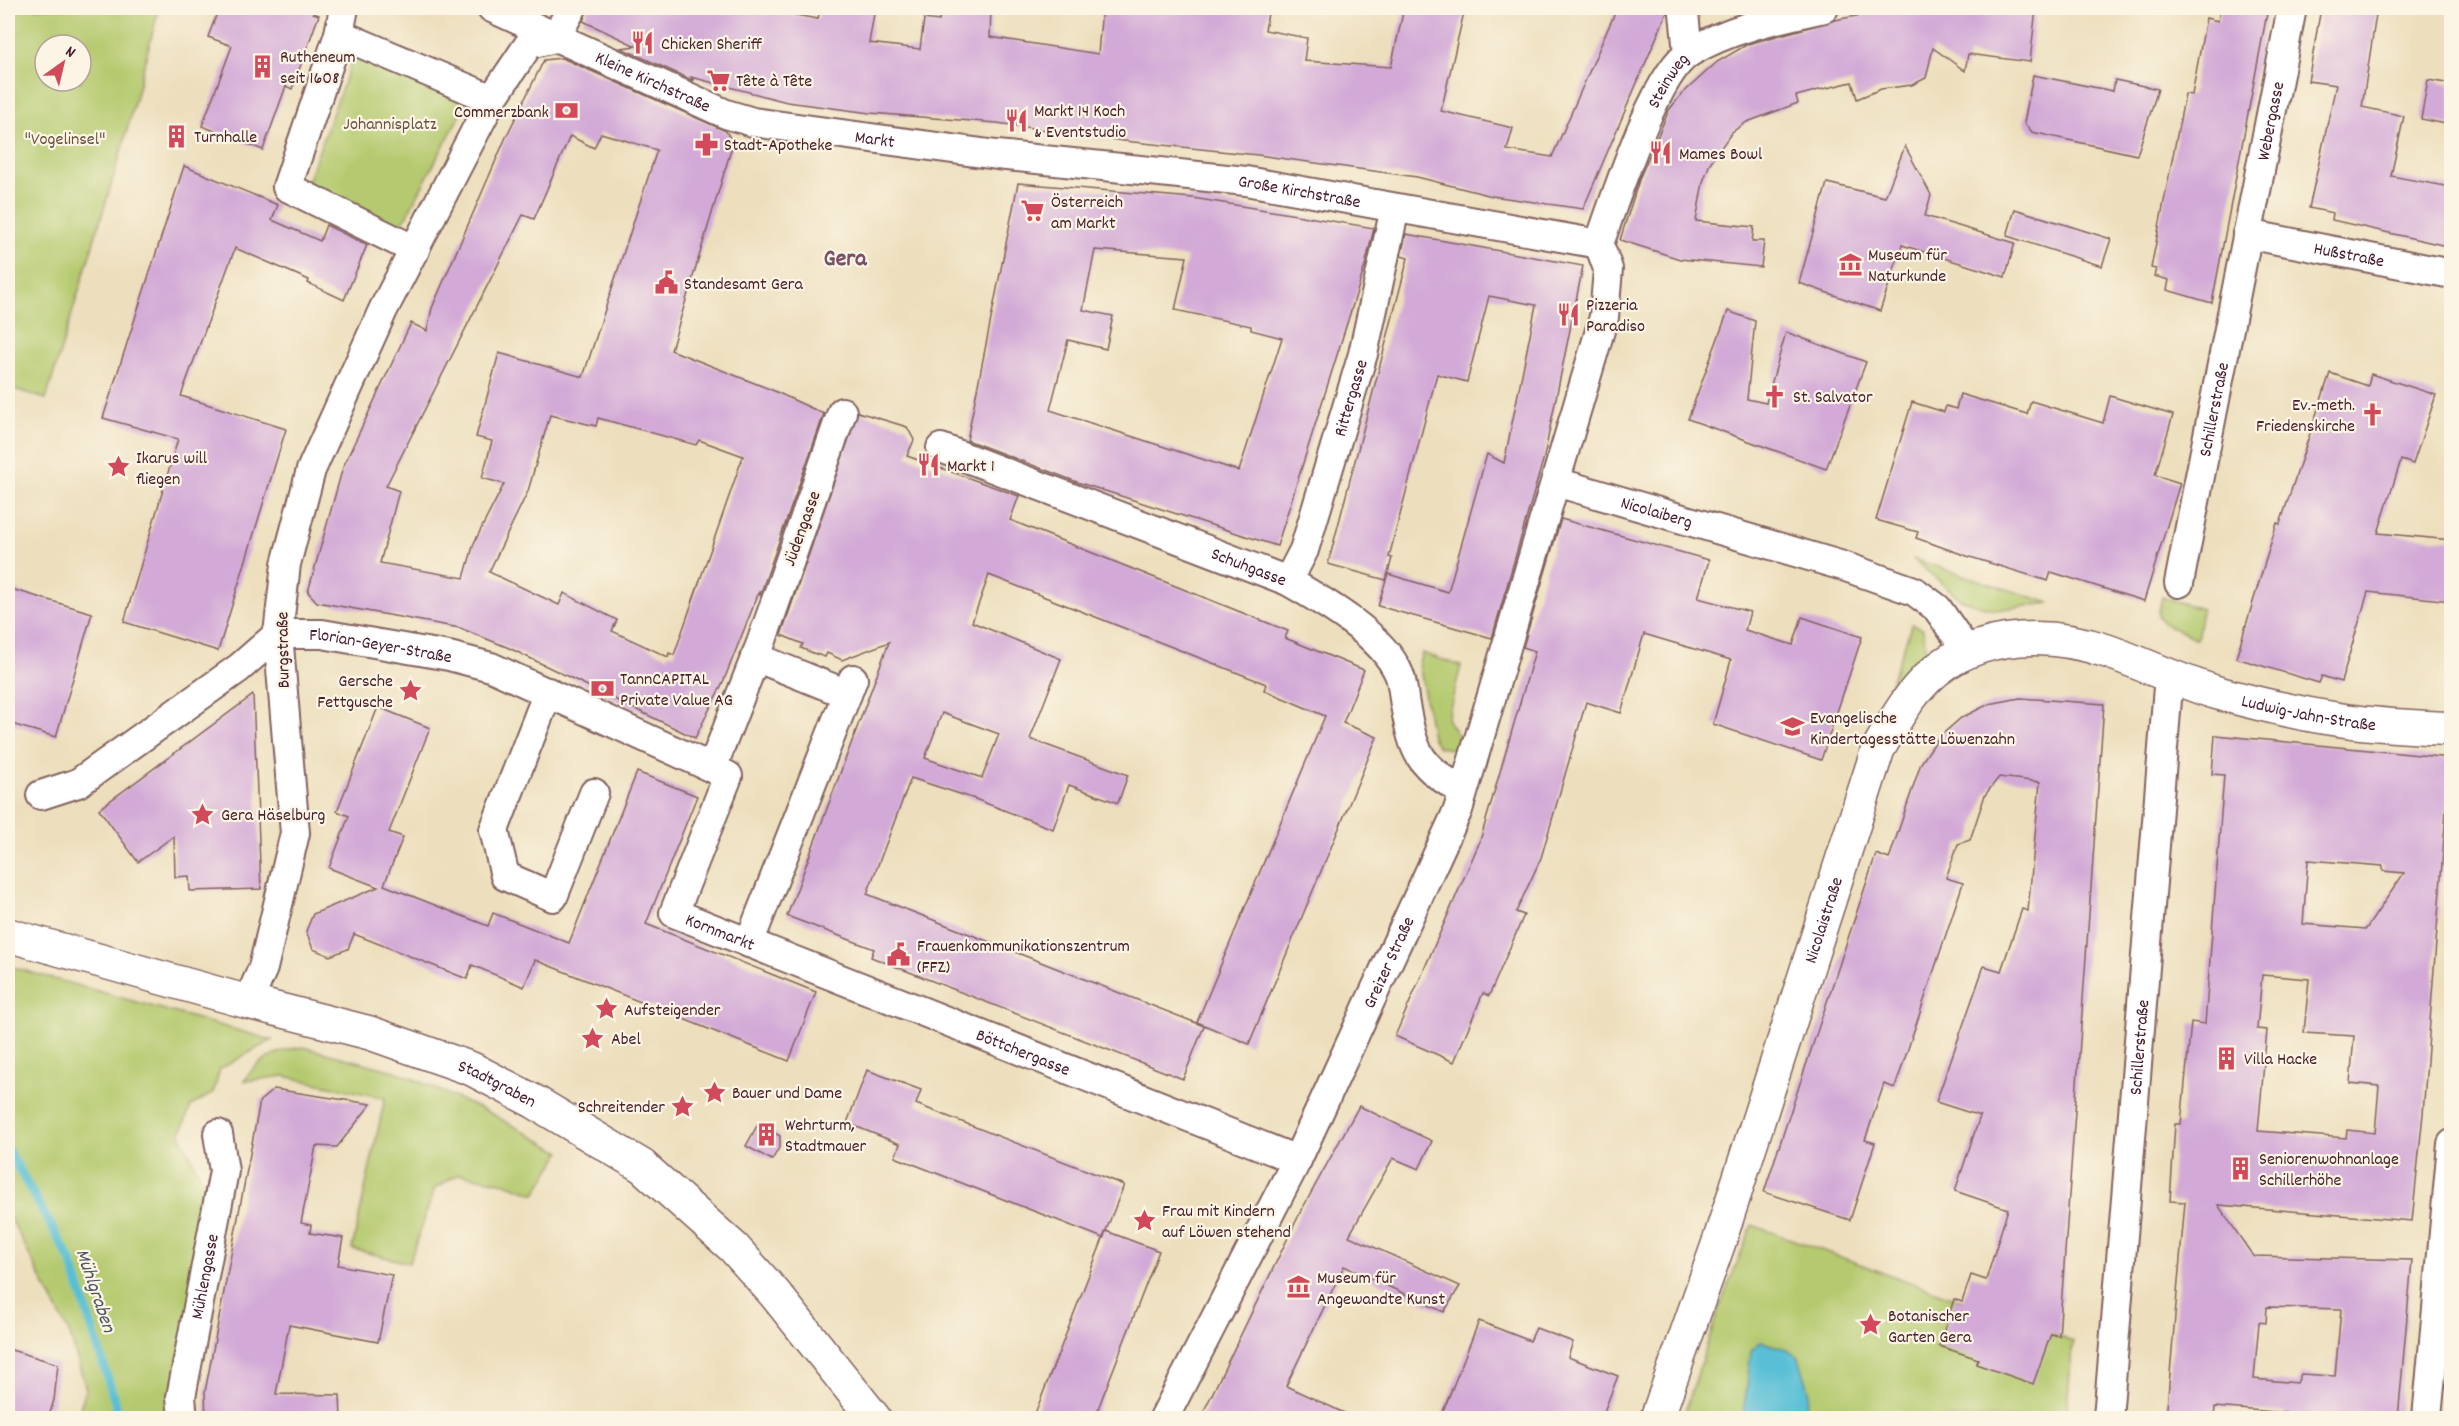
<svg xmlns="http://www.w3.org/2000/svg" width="2459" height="1426" font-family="Dekko,sans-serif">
	<rect width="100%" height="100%" fill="#fcf5e5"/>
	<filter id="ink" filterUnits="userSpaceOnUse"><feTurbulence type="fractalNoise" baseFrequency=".0167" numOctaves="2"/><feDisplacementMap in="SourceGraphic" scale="12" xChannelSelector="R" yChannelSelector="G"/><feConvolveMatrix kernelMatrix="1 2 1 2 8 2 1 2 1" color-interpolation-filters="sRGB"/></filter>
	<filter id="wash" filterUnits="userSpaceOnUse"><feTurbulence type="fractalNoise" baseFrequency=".008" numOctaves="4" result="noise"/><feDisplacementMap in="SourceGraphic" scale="24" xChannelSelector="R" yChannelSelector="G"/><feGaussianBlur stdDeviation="1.35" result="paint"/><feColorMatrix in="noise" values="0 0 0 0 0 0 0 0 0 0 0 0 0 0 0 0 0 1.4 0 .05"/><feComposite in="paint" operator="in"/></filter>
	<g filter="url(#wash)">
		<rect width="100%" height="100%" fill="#eddfbd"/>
		<g fill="#b5ca6f" stroke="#80744d" stroke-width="1.5" fill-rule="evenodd">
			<path d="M8,8H159L122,149L46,399L8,387ZM45,45H81V81H45Z"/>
			<path d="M358,44L470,96L400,228L307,183Z"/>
			<path d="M1913,559L2050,603L1995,610L1962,600Z"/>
			<path d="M2162,597L2202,609L2197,639L2164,624L2158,616Z"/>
			<path d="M1912,624L1923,629L1926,653L1882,706Z"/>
			<path d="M1422,653L1461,666L1447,719L1459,737L1453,749L1438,747L1432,737L1419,663Z"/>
			<path d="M8,966L272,1040L220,1069L213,1093L191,1106L180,1135L209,1193L174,1418H77L86,1389L70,1335L8,1213Z"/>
			<path d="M303,1047L398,1072L490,1113L561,1152L535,1194L505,1183L459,1174L435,1188L409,1263L352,1249L385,1098L284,1076L244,1081C256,1060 279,1050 303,1047Z"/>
			<path d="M1752,1225L2073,1341L2066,1418H1683L1717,1314Z"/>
		</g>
		<path fill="#58bfd6" stroke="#516f80" stroke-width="1.5" d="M1761,1342L1783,1348L1799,1357L1810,1394L1803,1418H1743L1751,1351Z"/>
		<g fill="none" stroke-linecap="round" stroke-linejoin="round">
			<path stroke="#58bfd6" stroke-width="9" d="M8,1150L71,1261L120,1418"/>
		</g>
		<g id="blocks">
			<g fill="#d3aad7" fill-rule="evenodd">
				<path d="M219,8H315L313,13L319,15L292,89L286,86L263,150L202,126L232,46L208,37Z"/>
				<path d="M588,8H759L818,19L820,8H875L869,43L920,49L924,19L939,21L940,8H991L990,37L1098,54L1102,8H1269L1265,30L1307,38L1304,61L1391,67L1404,8H1465L1441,111L1513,128L1507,150L1552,157L1617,8H1669L1583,209L1492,196L1417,177L1258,155L1124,141L997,123L870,113L787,102L691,77L694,81L621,48L636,46L583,21Z"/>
				<path d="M2036,8L2030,62L1968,54L1965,71L1933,48L1926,78L1912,85L1881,89L1857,99L1852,82L1819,90L1796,96L1798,103L1747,122L1732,132L1710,163L1703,182L1696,221L1754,227L1752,241H1764L1761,267L1680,259L1620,240L1640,177L1669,110L1681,95L1717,62L1748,44L1835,20L1893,9Z"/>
				<path d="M2220,8H2268L2212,303L2167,290L2169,280L2154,276L2156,269L2151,268L2185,94L2192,95L2206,18L2218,21Z"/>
				<path d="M2321,8H2377L2362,107L2404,116L2391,176L2451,187V247L2332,220L2333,213L2309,208L2336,85L2308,81Z"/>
				<path d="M562,58L726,131L733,143L671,350L772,390L824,414L760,595L759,592L724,680L695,738L509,648L460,628L317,602L308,592L343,467L411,323L427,331L432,308L506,137L544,60ZM601,133L657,150L583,377L499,353L476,437L492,441L482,478L504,484L474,543L464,578L380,563L399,491L386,486L523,215L534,219L570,136L594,148ZM550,415L596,426L598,418L696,445L699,440L743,456L674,655L669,653L668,657L612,631L617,620L564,593L559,605L489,572L528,491Z"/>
				<path d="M2033,75L2113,91L2115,80L2158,89L2137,155L2032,132L2024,123Z"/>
				<path d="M2428,80L2451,84V125L2421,119Z"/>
				<path d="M1905,146L1931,195L1925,216L2015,243L2005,277L1902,245L1880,311L1799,283L1827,183L1885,197Z"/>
				<path d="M184,166L278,205L272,220L320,241L326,225L367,245L344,300L308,283L309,280L235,248L190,371L181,396L286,429L218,651L124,622L178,439L103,418Z"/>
				<path d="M1018,183L1193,198L1374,228L1365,266L1277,546L1077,482L967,440ZM1095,250L1187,257L1175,310L1251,326V330L1282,338L1239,471L1050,410L1068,340L1106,349L1113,316L1083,310Z"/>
				<path d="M2015,209L2111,239L2102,266L2007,236Z"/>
				<path d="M1406,234L1583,266L1544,457L1492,638L1378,606L1386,580L1328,564L1408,258L1401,256ZM1489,296L1536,305L1504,463L1487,454L1448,592L1388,574L1386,580L1392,558L1389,557L1437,374L1467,382Z"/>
				<path d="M1728,311L1755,321L1747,399L1766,403L1786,332L1866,362L1826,469L1688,419Z"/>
				<path d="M2330,373L2368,386L2371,374L2436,395L2413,464L2401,460L2378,533L2451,540V601L2368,592L2341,682L2322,676L2319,683L2236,658L2277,523L2280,524Z"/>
				<path d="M1960,394L2027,414L2031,401L2103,423L2110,396L2173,415L2155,475L2180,483L2144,601L2051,572L2048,581L1967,556L1916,538L1918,532L1876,520L1912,402L1944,412L1946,406L1956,409Z"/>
				<path d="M858,412L907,427L914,440L907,456L1019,496L1010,520L1288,631L1285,638L1364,670L1343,723L1377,737L1249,1044L1197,1022L1325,716L1264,690L1266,684L989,575L972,622L1061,659L1030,739L1128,775L1118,803L1069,785L1053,829L975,799L911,778L867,894L1204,1026L1183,1079L871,957L874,949L787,916L889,642L842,660L827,653L825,657L813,653L801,648L803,644L781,635ZM942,713L999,734L982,778L925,758Z"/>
				<path d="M1561,519L1709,560L1698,598L1750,612L1745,630L1793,645L1802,617L1862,637L1821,760L1713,724L1731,660L1644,634L1621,713L1586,702L1541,858L1516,912L1524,915L1489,996L1483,993L1454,1062L1395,1036L1480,841L1535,651L1523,647Z"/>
				<path d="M8,588L92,613L56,737L8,723Z"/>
				<path d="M253,695L261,889L190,891L189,876L175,877L174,836L138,862L99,809Z"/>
				<path d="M2020,698L2104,704L2059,1336L2051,1334L2033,1384L1976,1364L1978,1359L1939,1346L1954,1299L1962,1302L1971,1275L1986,1280L2008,1209L1955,1191L1980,1116L1936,1102L1984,966L2001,971L2022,909L2028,911L2040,782L1999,777L1985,795L1970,840L1958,844L1946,878L1963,883L1895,1088L1884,1084L1865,1140L1875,1143L1850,1220L1764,1192L1876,854L1889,859L1921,763L1938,738L1961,718L1989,704Z"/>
				<path d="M378,707L430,728L389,832L403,837L384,885L488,926L493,913L569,943L637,772L697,796L646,924L816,992L789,1061L535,960L524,987L472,965L467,979L354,934L348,949L330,956L313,949L306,931L313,914L378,887L329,868L349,816L337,811Z"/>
				<path d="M2215,735L2450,758L2423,1114L2412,1221L2218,1205L2253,1256L2412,1260L2398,1419H2284L2286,1413L2215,1407L2214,1419H2166L2185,1202L2170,1201L2175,1124H2181L2191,1022L2205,1024L2224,775L2212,774ZM2308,860L2383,866V871L2404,873L2366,929L2303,924ZM2262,975L2309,979L2304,1033L2354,1036L2350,1083L2379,1086L2375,1133L2347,1130L2346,1138L2258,1131L2267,1030L2257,1029ZM2267,1307L2341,1309L2335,1376L2301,1374L2297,1383L2254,1379L2259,1322L2266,1323Z"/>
				<path d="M867,1070L921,1090L916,1104L1124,1185L1103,1238L895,1157L900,1144L847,1123Z"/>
				<path d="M274,1089L371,1104L337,1147L316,1146L301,1223L311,1225L310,1233L343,1238L338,1265L392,1275L378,1342L289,1325L276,1394L340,1395L341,1419H206L205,1392L260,1101Z"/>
				<path d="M1359,1106L1432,1141L1419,1169L1393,1158L1349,1236L1460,1286L1444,1312L1344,1266L1286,1386L1357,1419H1200L1300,1213Z"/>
				<path d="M758,1124L780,1136V1146L772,1160L746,1146Z"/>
				<path d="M1106,1231L1159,1251L1108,1383L1094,1419H1033Z"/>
				<path d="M1479,1321L1530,1341L1536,1328L1573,1342L1568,1357L1618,1376L1601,1419H1440Z"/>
				<path d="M8,1349L58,1364L54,1400L48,1419H8Z"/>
			</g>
		</g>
	</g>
	<g filter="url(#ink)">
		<use href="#blocks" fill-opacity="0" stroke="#83625e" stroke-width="1.5"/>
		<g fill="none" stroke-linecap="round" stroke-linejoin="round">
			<defs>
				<g id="street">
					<path id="s1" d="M492,8L726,114L753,122L997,155L1246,181L1599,244"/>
					<path d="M1684,13L1688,53"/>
					<path d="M339,34L344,8"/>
					<path d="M555,38L572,8"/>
					<path id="s2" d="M2247,234L2452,274"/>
					<path id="s3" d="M1599,244C1614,203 1654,74 1690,52C1730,28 1779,18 1824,8"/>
					<path d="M415,250L287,187L339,34L492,99"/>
					<path id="s4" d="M842,412L761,643L712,768L728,776L674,913L1297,1160"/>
					<path id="s5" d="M941,448L1288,581C1323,601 1383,635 1399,674C1403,683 1403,695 1405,705C1414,754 1419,766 1463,791"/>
					<path id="s6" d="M1556,482L1843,566L1914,591L1937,608L1967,651"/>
					<path id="s7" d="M1288,581L1304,550L1363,354L1395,208"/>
					<path id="s8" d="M2179,583L2292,8"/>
					<path d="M755,657L847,694"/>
					<path d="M548,692L494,830L505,876L553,897L594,793"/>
					<path id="s9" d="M41,795L78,783L239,668L278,634H322L449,656L491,667L712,768"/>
					<path d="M749,943L853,679"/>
					<path d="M248,1002L263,968L295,833L278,634L286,564L311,470L383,310L492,99L529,44L555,38"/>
					<path id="s10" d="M183,1418L181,1397L224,1171L218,1134"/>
					<path id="s11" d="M1164,1418L1297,1160L1458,810L1604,317L1608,269L1599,244"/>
					<path id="s12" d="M2108,1418L2169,675"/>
					<path d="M2427,1418L2452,1144"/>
				</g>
				<g id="secondary">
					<path id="s13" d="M8,935L248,1002L370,1033L472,1069L535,1102L642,1166L734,1248L775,1294L874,1418"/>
					<path id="s14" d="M1657,1418L1719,1242L1878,749C1890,729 1902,706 1918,688C1965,633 2042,629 2107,651C2144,664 2180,682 2218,693C2258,704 2301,714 2342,720C2378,726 2415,726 2452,729"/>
				</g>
			</defs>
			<use href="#street" stroke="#83625e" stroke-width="32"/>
			<use href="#secondary" stroke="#83625e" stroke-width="36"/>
			<use href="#street" stroke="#fff" stroke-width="28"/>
			<use href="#secondary" stroke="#fff" stroke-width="33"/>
		</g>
	</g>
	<defs>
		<symbol id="restaurant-bare" viewBox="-9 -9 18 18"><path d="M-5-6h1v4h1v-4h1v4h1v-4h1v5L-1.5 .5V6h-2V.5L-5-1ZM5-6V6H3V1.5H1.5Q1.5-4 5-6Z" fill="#d1495b" stroke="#fcf5e5" stroke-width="2.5" paint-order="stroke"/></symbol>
		<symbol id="building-bare" viewBox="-9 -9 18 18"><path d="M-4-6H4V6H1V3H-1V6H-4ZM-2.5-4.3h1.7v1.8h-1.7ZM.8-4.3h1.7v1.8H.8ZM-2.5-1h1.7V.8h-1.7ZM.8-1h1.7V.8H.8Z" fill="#d1495b" stroke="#fcf5e5" stroke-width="2.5" paint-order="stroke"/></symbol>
		<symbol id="supermarket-bare" viewBox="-9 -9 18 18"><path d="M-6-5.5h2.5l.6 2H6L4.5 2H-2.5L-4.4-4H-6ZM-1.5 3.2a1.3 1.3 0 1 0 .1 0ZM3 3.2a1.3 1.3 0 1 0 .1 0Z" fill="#d1495b" stroke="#fcf5e5" stroke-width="2.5" paint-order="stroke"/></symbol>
		<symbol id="bank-bare" viewBox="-9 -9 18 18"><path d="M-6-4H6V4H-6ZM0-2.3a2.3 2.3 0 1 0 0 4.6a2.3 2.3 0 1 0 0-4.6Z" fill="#d1495b" stroke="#fcf5e5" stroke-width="2.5" paint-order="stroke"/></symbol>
		<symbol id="pharmacy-bare" viewBox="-9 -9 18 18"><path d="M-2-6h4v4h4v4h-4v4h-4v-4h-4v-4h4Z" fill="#d1495b" stroke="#fcf5e5" stroke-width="2.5" paint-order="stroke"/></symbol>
		<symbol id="museum-bare" viewBox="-9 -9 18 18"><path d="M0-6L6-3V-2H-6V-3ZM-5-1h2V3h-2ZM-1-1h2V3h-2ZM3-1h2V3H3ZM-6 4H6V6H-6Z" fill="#d1495b" stroke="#fcf5e5" stroke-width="2.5" paint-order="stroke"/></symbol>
		<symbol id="civic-bare" viewBox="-9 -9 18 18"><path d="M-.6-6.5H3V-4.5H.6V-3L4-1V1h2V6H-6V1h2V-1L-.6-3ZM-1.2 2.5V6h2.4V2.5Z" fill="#d1495b" stroke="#fcf5e5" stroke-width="2.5" paint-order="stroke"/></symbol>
		<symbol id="church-bare" viewBox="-9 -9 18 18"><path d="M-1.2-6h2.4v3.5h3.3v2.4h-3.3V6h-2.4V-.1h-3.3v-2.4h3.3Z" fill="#d1495b" stroke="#fcf5e5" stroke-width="2.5" paint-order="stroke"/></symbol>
		<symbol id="sight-bare" viewBox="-9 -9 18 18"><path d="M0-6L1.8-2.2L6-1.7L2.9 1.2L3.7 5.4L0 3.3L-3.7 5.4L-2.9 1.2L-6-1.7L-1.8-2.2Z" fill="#d1495b" stroke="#fcf5e5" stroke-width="2.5" paint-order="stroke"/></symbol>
		<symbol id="school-bare" viewBox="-9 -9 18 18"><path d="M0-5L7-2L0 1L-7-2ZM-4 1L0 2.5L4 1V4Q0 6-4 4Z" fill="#d1495b" stroke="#fcf5e5" stroke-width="2.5" paint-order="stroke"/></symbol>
	</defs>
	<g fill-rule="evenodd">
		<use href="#restaurant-bare" x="626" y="26" width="33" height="33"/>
		<use href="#building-bare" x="246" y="50" width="33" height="33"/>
		<use href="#supermarket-bare" x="702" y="64" width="33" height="33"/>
		<use href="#bank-bare" x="550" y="94" width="33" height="33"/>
		<use href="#restaurant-bare" x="1000" y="104" width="33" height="33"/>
		<use href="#building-bare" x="160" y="120" width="33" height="33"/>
		<use href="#pharmacy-bare" x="690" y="128" width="33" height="33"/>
		<use href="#restaurant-bare" x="1644" y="136" width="33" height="33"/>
		<use href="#supermarket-bare" x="1016" y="194" width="33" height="33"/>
		<use href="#museum-bare" x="1834" y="248" width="33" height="33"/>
		<use href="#civic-bare" x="650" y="266" width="33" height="33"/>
		<use href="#restaurant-bare" x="1552" y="298" width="33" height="33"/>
		<use href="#church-bare" x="1758" y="380" width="33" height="33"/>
		<use href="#church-bare" x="2356" y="398" width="33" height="33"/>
		<use href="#restaurant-bare" x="912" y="448" width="33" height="33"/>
		<use href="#sight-bare" x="102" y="450" width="33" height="33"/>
		<use href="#bank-bare" x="586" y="672" width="33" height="33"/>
		<use href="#sight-bare" x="394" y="674" width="33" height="33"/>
		<use href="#school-bare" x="1776" y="710" width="33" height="33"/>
		<use href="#sight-bare" x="186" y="798" width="33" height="33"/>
		<use href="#civic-bare" x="882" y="938" width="33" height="33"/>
		<use href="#sight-bare" x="590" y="992" width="33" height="33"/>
		<use href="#sight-bare" x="576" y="1022" width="33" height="33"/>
		<use href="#building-bare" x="2210" y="1042" width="33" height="33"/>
		<use href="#sight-bare" x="698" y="1076" width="33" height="33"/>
		<use href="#sight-bare" x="666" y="1090" width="33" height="33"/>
		<use href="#building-bare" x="750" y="1118" width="33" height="33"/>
		<use href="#building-bare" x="2224" y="1152" width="33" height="33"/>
		<use href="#sight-bare" x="1128" y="1204" width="33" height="33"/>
		<use href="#museum-bare" x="1282" y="1270" width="33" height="33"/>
		<use href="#sight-bare" x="1854" y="1308" width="33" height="33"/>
	</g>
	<g text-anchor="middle" stroke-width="4.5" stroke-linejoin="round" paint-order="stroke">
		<g font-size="18" fill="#4a1f2b" stroke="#fcf5e5" text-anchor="start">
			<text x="661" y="49">Chicken Sheriff</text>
			<text x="280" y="62">Rutheneum<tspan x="280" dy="21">seit 1608</tspan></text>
			<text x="736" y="86">Tête à Tête</text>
			<text x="1034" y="116">Markt 14 Koch<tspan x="1034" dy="21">&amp; Eventstudio</tspan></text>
			<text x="549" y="117" text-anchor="end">Commerzbank</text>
			<text x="194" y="142">Turnhalle</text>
			<text x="724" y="150">Stadt-Apotheke</text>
			<text x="1679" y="159">Mames Bowl</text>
			<text x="1051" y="207">Österreich<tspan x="1051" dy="21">am Markt</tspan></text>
			<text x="1868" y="260">Museum für<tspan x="1868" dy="21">Naturkunde</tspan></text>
			<text x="684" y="289">Standesamt Gera</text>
			<text x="1586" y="310">Pizzeria<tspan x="1586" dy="21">Paradiso</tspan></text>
			<text x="1793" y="402">St. Salvator</text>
			<text x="2355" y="410" text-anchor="end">Ev.-meth.<tspan x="2355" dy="21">Friedenskirche</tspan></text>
			<text x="136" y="463">Ikarus will<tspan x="136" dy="21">fliegen</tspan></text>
			<text x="947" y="471">Markt 1</text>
			<text x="620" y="684">TannCAPITAL<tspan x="620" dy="21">Private Value AG</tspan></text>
			<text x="393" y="686" text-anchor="end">Gersche<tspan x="393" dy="21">Fettgusche</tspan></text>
			<text x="1810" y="723">Evangelische<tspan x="1810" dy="21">Kindertagesstätte Löwenzahn</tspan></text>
			<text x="221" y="820">Gera Häselburg</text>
			<text x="917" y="951">Frauenkommunikationszentrum<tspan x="917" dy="21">(FFZ)</tspan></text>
			<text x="624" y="1015">Aufsteigender</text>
			<text x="611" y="1044">Abel</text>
			<text x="2244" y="1064">Villa Hacke</text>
			<text x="732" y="1098">Bauer und Dame</text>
			<text x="665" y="1112" text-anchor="end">Schreitender</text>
			<text x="785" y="1130">Wehrturm,<tspan x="785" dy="21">Stadtmauer</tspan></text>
			<text x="2259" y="1164">Seniorenwohnanlage<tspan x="2259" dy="21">Schillerhöhe</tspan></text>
			<text x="1162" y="1216">Frau mit Kindern<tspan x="1162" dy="21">auf Löwen stehend</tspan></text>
			<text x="1317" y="1283">Museum für<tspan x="1317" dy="21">Angewandte Kunst</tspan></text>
			<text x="1888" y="1321">Botanischer<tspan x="1888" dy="21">Garten Gera</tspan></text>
		</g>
		<g font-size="18" fill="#4a1f2b" stroke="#fcf5e5">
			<text dy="6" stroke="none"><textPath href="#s1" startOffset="177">Kleine Kirchstraße</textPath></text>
			<text dy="6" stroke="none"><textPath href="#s3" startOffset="178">Steinweg</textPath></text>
			<text dy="6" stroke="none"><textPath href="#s8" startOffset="471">Webergasse</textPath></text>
			<text dy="6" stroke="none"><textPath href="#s1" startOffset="408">Markt</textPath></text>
			<text dy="6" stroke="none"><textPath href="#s1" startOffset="836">Große Kirchstraße</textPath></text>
			<text dy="6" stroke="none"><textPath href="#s2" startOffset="104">Hußstraße</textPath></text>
			<text dy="6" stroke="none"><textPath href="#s7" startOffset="194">Rittergasse</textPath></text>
			<text dy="6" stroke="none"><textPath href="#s8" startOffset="177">Schillerstraße</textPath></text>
			<text dy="6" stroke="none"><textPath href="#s6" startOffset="105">Nicolaiberg</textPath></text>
			<text transform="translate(801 528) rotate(-70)" y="6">Jüdengasse</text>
			<text dy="6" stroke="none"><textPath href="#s5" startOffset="330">Schuhgasse</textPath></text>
			<text dy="6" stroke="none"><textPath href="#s9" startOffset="392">Florian-Geyer-Straße</textPath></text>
			<text transform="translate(282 650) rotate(-91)" y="6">Burgstraße</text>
			<text dy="6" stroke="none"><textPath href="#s14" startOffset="1194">Ludwig-Jahn-Straße</textPath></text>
			<text dy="6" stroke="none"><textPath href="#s14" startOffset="525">Nicolaistraße</textPath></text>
			<text dy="6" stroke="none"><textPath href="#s4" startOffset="594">Kornmarkt</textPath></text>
			<text dy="6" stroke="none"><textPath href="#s11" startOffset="508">Greizer Straße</textPath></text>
			<text dy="6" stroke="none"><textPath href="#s12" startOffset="372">Schillerstraße</textPath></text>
			<text dy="6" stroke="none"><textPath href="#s4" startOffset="920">Böttchergasse</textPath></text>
			<text dy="6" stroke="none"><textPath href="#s13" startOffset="512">Stadtgraben</textPath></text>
			<text dy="6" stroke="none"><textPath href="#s10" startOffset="144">Mühlengasse</textPath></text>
		</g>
		<g font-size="18" fill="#6a523f" stroke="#fcf5e5">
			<text x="390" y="129">Johannisplatz</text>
			<text x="65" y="144">"Vogelinsel"</text>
		</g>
		<g font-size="20" font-style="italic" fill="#4f5767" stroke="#fcf5e5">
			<text transform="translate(97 1290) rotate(71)" y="7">Mühlgraben</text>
		</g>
		<g font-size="24" font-weight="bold" fill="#7a5067" stroke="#fcf5e5">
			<text x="845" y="265">Gera</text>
		</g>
	</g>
	<rect width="2459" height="1426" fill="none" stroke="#fcf5e5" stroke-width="30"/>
	<g transform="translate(63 63) rotate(34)"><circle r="28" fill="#fcf5e5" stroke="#b59f9b" stroke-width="1.5"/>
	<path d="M0-4.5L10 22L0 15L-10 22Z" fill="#d1495b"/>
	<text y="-9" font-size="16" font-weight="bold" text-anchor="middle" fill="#4a1f2b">N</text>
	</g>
</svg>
